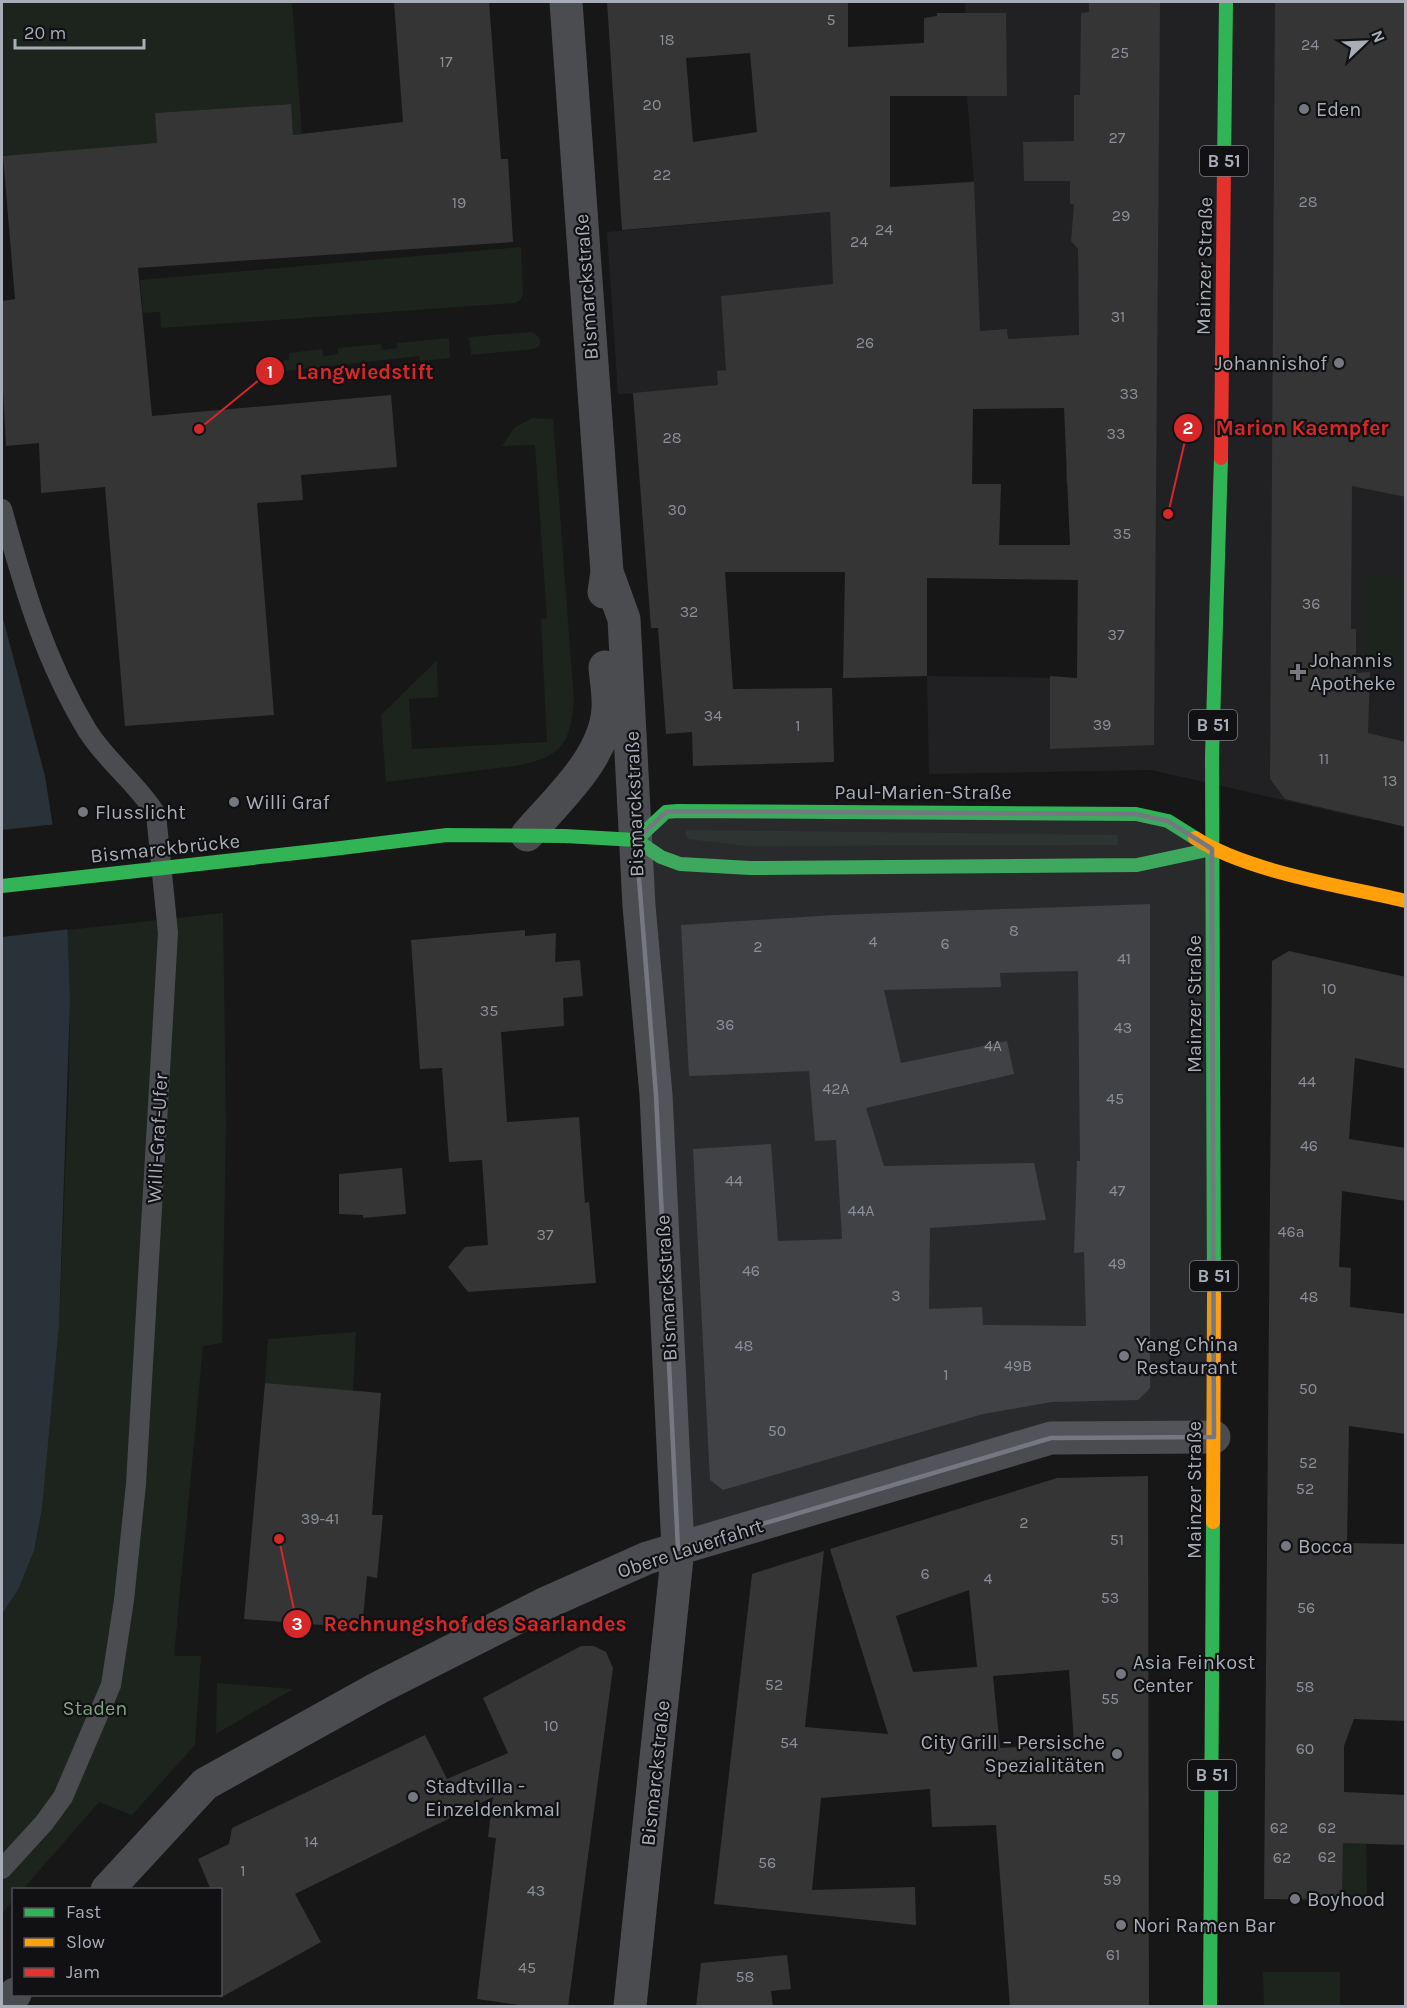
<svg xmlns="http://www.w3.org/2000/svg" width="1407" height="2008" font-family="Karla,sans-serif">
	<rect width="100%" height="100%" fill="#171717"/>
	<path fill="#212123" d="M965,2H1405L1406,742L1382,737L1366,819L1151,770L929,774L927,676L1077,678L1078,484L1066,483V473L1075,379L618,394L607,232L842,211L841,192L974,181L967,96Z"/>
	<g fill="#1d241e">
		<path d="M2,2H292L302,134L293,135L290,104L156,113L157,145L2,156Z"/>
		<path d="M521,247L523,294L520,300L515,303L161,328L160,312L143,313L140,280Z"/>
		<path d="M533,332L540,338V345L534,349L471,355L469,337Z"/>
		<path d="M449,338L450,358L420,361L419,356L267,373L266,362L289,360V353L322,349L323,356L338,354V348L381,344L382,350L397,348V343Z"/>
		<path d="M532,418L553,419L574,702C569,744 563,755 521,765L386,782L381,715L437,660L438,697L409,699L412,749L547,742L541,619L547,618L535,445L502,446L514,428Z"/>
		<path d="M1365,571L1405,580V727L1400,726L1405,670L1365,667Z"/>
		<path d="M687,830L1117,835L1118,845L747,846L688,839L685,834Z"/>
		<path d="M223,913L226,1125L222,1343L203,1346L174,1656H201L195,1745L132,1815L99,1802L23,1889L14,1890L13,1900L2,1914V1614L18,1590L34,1551L42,1509L59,1326L69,1079L70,1000L67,930Z"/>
		<path d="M356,1332L353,1391L265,1383L268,1339Z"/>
		<path d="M217,1683L293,1689L216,1734Z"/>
		<path d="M1343,1817L1366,1836L1367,1901L1342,1900Z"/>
		<path d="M1263,1972H1340V2006H1264Z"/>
	</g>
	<path fill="#2a3239" d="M2,615L45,776L67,918L70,1000L59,1326L42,1509L34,1551L18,1590L2,1614Z"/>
	<path fill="#171717" d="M57,824L70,929L2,937V830Z"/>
	<g fill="#353536" fill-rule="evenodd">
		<path d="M394,2H489L501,159H508L513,242L138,268L152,416L391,395L397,467L301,475L303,500L257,503L274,715L125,726L105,487L41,493L39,443L6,446L2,373V301L15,299L3,156L157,143L155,113L291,104L293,135L403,122Z"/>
		<path d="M607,2H848V47L924,43V18L937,16V13H1006L1007,96H890V187L974,182L980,331L1007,329L1008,339L1079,335L1078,249L1071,241L1074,204H1070V181H1024L1023,142L1074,141V95H1080L1081,13L1089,12V2H1160L1154,745L1050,749V676L1077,678L1078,580L927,578V676L843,678L845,572H725L733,689L832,688L834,762L693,766L692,732L666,734L658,628H651L633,393L718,385L717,371L726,370L721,296L833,284L830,212L622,230ZM750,53L757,132L693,142L686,58ZM1064,408L1070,545H999L1001,484H972L973,409Z"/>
		<path d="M1275,2H1406V497L1352,486L1351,629H1356V673L1370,672L1368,733L1406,742V827L1285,799L1270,779Z"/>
		<path d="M1150,904V1388L1138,1400L1052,1402L983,1414L723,1490L710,1480L693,1149L771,1144L778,1241L842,1239L836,1140L815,1141L809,1071L689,1076L681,925L834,915ZM1078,971L1080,1161H1077L1074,1253L1084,1252L1086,1326L983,1325L982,1307L929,1309L930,1228L1046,1220L1034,1163L884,1166L866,1108L1014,1074L1007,1041L901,1063L884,990L1001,987L1000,973Z"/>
		<path d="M525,930V936L556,933L555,962L580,960L583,996L563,998L564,1026L501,1032L507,1122L579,1117L585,1203L589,1202L596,1283L468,1292L448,1267L465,1247L488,1245L482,1160L449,1162L442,1068L420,1069L411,940Z"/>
		<path d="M1289,951L1406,977V1069L1355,1058L1349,1139L1406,1148V1201L1342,1191L1339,1267L1351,1268L1350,1307L1406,1314V1434L1349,1426L1347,1543L1405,1544L1406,1721L1354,1719L1344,1746V1792L1406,1795V1845L1343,1843L1342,1900L1264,1899L1272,961Z"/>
		<path d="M402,1168L406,1214L363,1218V1215L339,1214V1174Z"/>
		<path d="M265,1383L381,1393L372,1515H383L377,1578L367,1576L362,1628L244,1619Z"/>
		<path d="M1148,1476L1149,2007H1010L996,1825L932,1827L930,1789L821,1798L812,1890L915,1887L916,1925L714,1904L752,1574L824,1551L805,1727L888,1734L830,1549L1057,1478ZM969,1590L977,1667L913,1672L896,1616ZM1069,1670L1074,1744L1000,1748L993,1676Z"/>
		<path d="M581,1646H594L606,1652L613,1668L568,2007H533L477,1999L496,1838L488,1837L493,1797L295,1894L321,1942L220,1998V1890H211L198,1859L229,1844L232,1828L425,1735L447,1779L508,1753L483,1698Z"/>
		<path d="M787,1955L791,1989L771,1991L773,2007H696L701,1963Z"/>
	</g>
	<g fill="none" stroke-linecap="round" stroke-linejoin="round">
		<path stroke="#4b4c50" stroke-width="20" d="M2,509C24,588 44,659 87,730C106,761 137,783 156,814L168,933L136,1484L124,1600L111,1685L63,1797L44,1823L2,1869"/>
		<g stroke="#4b4c50" stroke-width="33">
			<path d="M566,2L607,572L604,592"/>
			<path d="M607,572L624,619L639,906L656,1095L678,1549L630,2006"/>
			<path d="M527,835C557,800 605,758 608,709C609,695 606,681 605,667"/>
			<path d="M107,1890L205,1784L378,1688L546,1603L647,1558L1051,1438L1214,1437"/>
			<path d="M4,2006L15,1994"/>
		</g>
		<g stroke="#30b455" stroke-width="14">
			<path d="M1224,166L1226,2"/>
			<path d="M636,840L666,812L677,811L1136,814L1168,821L1195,838"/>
			<path d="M333,849L447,835L565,836L636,840L661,857L680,864L750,868L1137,865L1212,849"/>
			<path d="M1214,1295L1212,756L1221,458"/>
			<path d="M1210,2006L1213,1522"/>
		</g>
		<g stroke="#ff9f0a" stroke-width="14">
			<path d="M1195,838C1248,872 1343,886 1406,901"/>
			<path d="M1213,1522L1214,1295"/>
		</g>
		<path stroke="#e5322d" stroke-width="14" d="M1221,458L1224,166"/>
		<path stroke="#30b455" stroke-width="14" d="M2,886L333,849"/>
	</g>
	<path fill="#757880" fill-opacity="0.2" stroke="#757880" stroke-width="4.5" stroke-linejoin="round" d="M677,811L1136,814L1168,821L1212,849L1214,1437L1051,1438L678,1549L656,1095L636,840L666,812Z"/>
	<g fill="#757880" stroke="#111113" stroke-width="2">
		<circle cx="1304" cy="109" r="6"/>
		<circle cx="1339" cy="363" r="6"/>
		<path d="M1295 663h6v6h6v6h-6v6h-6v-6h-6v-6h6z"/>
		<circle cx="234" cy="802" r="6"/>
		<circle cx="83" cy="812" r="6"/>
		<circle cx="1124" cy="1356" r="6"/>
		<circle cx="1286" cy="1546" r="6"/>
		<circle cx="1121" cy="1674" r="6"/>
		<circle cx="1117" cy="1754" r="6"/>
		<circle cx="413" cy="1797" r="6"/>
		<circle cx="1295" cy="1899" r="6"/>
		<circle cx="1121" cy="1925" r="6"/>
	</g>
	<g text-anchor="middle" stroke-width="4.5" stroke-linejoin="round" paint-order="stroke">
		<g font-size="16" fill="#8b8f98">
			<text x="831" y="25">5</text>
			<text x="667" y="45">18</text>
			<text x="1310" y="50">24</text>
			<text x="1120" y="58">25</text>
			<text x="446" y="67">17</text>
			<text x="652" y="110">20</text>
			<text x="1117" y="143">27</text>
			<text x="662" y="180">22</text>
			<text x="1308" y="207">28</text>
			<text x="459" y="208">19</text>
			<text x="1121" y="221">29</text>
			<text x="884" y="235">24</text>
			<text x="859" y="247">24</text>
			<text x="1118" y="322">31</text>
			<text x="865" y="348">26</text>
			<text x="1129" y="399">33</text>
			<text x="1116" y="439">33</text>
			<text x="672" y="443">28</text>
			<text x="677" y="515">30</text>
			<text x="1122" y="539">35</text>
			<text x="1311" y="609">36</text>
			<text x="689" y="617">32</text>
			<text x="1116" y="640">37</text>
			<text x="713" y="721">34</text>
			<text x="1102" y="730">39</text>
			<text x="798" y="731">1</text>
			<text x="1324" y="764">11</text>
			<text x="1390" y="786">13</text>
			<text x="1014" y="936">8</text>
			<text x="873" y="947">4</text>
			<text x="945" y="949">6</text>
			<text x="758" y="952">2</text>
			<text x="1124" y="964">41</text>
			<text x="1329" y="994">10</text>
			<text x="489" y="1016">35</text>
			<text x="725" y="1030">36</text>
			<text x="1123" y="1033">43</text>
			<text x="993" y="1051">4A</text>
			<text x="1307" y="1087">44</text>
			<text x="836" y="1094">42A</text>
			<text x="1115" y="1104">45</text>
			<text x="1309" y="1151">46</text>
			<text x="734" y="1186">44</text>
			<text x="1117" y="1196">47</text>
			<text x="861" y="1216">44A</text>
			<text x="1291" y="1237">46a</text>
			<text x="545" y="1240">37</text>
			<text x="1117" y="1269">49</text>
			<text x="751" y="1276">46</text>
			<text x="896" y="1301">3</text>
			<text x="1309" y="1302">48</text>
			<text x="744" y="1351">48</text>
			<text x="1018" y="1371">49B</text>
			<text x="946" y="1380">1</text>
			<text x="1308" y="1394">50</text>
			<text x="777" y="1436">50</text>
			<text x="1308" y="1468">52</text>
			<text x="1305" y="1494">52</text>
			<text x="320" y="1524">39-41</text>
			<text x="1024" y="1528">2</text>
			<text x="1117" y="1545">51</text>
			<text x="925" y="1579">6</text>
			<text x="988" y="1584">4</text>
			<text x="1110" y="1603">53</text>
			<text x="1306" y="1613">56</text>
			<text x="774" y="1690">52</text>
			<text x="1305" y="1692">58</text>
			<text x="1110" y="1704">55</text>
			<text x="551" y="1731">10</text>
			<text x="789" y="1748">54</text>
			<text x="1305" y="1754">60</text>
			<text x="1279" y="1833">62</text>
			<text x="1327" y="1833">62</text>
			<text x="311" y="1847">14</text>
			<text x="1327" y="1862">62</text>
			<text x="1282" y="1863">62</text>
			<text x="767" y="1868">56</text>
			<text x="243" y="1876">1</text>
			<text x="1112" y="1885">59</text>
			<text x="536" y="1896">43</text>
			<text x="1113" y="1960">61</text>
			<text x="527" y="1973">45</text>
			<text x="745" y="1982">58</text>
		</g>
		<g fill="#111113" stroke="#7b7e86" stroke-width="1.5">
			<rect x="1200" y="146" width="48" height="30" rx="4.5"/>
			<rect x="1189" y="710" width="48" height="30" rx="4.5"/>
			<rect x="1190" y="1261" width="48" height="30" rx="4.5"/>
			<rect x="1188" y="1760" width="48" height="30" rx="4.5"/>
		</g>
		<g font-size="18" font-weight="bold" fill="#a8adb8">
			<text x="1224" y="167">B 51</text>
			<text x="1213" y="731">B 51</text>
			<text x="1214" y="1282">B 51</text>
			<text x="1212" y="1781">B 51</text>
		</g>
		<g font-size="20" fill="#a8adb8" stroke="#111113" text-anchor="start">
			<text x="1316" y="116">Eden</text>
			<text x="1327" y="370" text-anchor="end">Johannishof</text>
			<text x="1310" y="667">Johannis<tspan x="1310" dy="23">Apotheke</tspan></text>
			<text x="246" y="809">Willi Graf</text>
			<text x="95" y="819">Flusslicht</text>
			<text x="1136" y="1351">Yang China<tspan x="1136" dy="23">Restaurant</tspan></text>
			<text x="1298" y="1553">Bocca</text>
			<text x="1133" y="1669">Asia Feinkost<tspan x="1133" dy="23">Center</tspan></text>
			<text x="1105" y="1749" text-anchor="end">City Grill – Persische<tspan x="1105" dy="23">Spezialitäten</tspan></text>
			<text x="425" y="1793">Stadtvilla -<tspan x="425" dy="23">Einzeldenkmal</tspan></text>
			<text x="1307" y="1906">Boyhood</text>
			<text x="1133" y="1932">Nori Ramen Bar</text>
		</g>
		<g font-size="20" fill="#a8adb8" stroke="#111113">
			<text transform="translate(1204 266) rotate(-89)" y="7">Mainzer Straße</text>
			<text transform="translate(586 287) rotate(-94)" y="7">Bismarckstraße</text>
			<text x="923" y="799">Paul-Marien-Straße</text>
			<text transform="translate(634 804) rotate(-92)" y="7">Bismarckstraße</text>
			<text transform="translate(165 848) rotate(-6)" y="7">Bismarckbrücke</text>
			<text transform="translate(1194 1004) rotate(-90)" y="7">Mainzer Straße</text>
			<text transform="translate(157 1138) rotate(-87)" y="7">Willi-Graf-Ufer</text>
			<text transform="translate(666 1288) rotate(-93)" y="7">Bismarckstraße</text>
			<text transform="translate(1194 1490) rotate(-90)" y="7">Mainzer Straße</text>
			<text transform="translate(690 1548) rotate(-18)" y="7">Obere Lauerfahrt</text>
			<text transform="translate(655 1773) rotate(-84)" y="7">Bismarckstraße</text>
		</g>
		<g font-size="20" fill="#7fa381" stroke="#111113">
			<text x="95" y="1715">Staden</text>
		</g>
	</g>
	<path fill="none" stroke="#d62828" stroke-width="2" d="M199 429L270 371M1168 514L1188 428M279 1539L297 1624"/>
	<g fill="#d62828" stroke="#111113" stroke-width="2">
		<circle cx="199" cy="429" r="6"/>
		<circle cx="1168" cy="514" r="6"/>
		<circle cx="279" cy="1539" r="6"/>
		<circle cx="270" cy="371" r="15"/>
		<circle cx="1188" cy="428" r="15"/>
		<circle cx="297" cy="1624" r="15"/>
	</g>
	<g font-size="18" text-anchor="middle" font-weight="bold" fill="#fff">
		<text x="270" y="378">1</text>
		<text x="1188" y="434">2</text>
		<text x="297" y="1630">3</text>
	</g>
	<g font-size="21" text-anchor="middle" font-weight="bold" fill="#d62828" stroke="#111113" stroke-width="4.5" stroke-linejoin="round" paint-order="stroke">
		<text x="365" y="379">Langwiedstift</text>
		<text x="1302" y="435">Marion Kaempfer</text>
		<text x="475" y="1631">Rechnungshof des Saarlandes</text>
	</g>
	<rect width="1407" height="2008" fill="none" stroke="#a8adb8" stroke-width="6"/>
	<rect x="12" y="1888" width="210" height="108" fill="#111113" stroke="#4d4f55" stroke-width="1.5"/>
	<rect x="24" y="1908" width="30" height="9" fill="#30b455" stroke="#4d4f55" stroke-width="1.5"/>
	<text x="66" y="1918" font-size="18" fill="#a8adb8">Fast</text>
	<rect x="24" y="1938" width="30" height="9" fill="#ff9f0a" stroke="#4d4f55" stroke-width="1.5"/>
	<text x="66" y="1948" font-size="18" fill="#a8adb8">Slow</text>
	<rect x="24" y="1968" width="30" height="9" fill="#e5322d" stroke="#4d4f55" stroke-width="1.5"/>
	<text x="66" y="1978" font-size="18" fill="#a8adb8">Jam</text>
	<g transform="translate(1365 42) rotate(67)" stroke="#111113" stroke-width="4.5" paint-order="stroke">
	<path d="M0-4.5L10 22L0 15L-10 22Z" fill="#a8adb8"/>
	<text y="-9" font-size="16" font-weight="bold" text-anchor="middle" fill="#a8adb8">N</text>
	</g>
	<path d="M15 39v9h129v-9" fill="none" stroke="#a8adb8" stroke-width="3"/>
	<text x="24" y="39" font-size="18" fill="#a8adb8" stroke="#111113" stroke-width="4.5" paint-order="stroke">20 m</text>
</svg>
